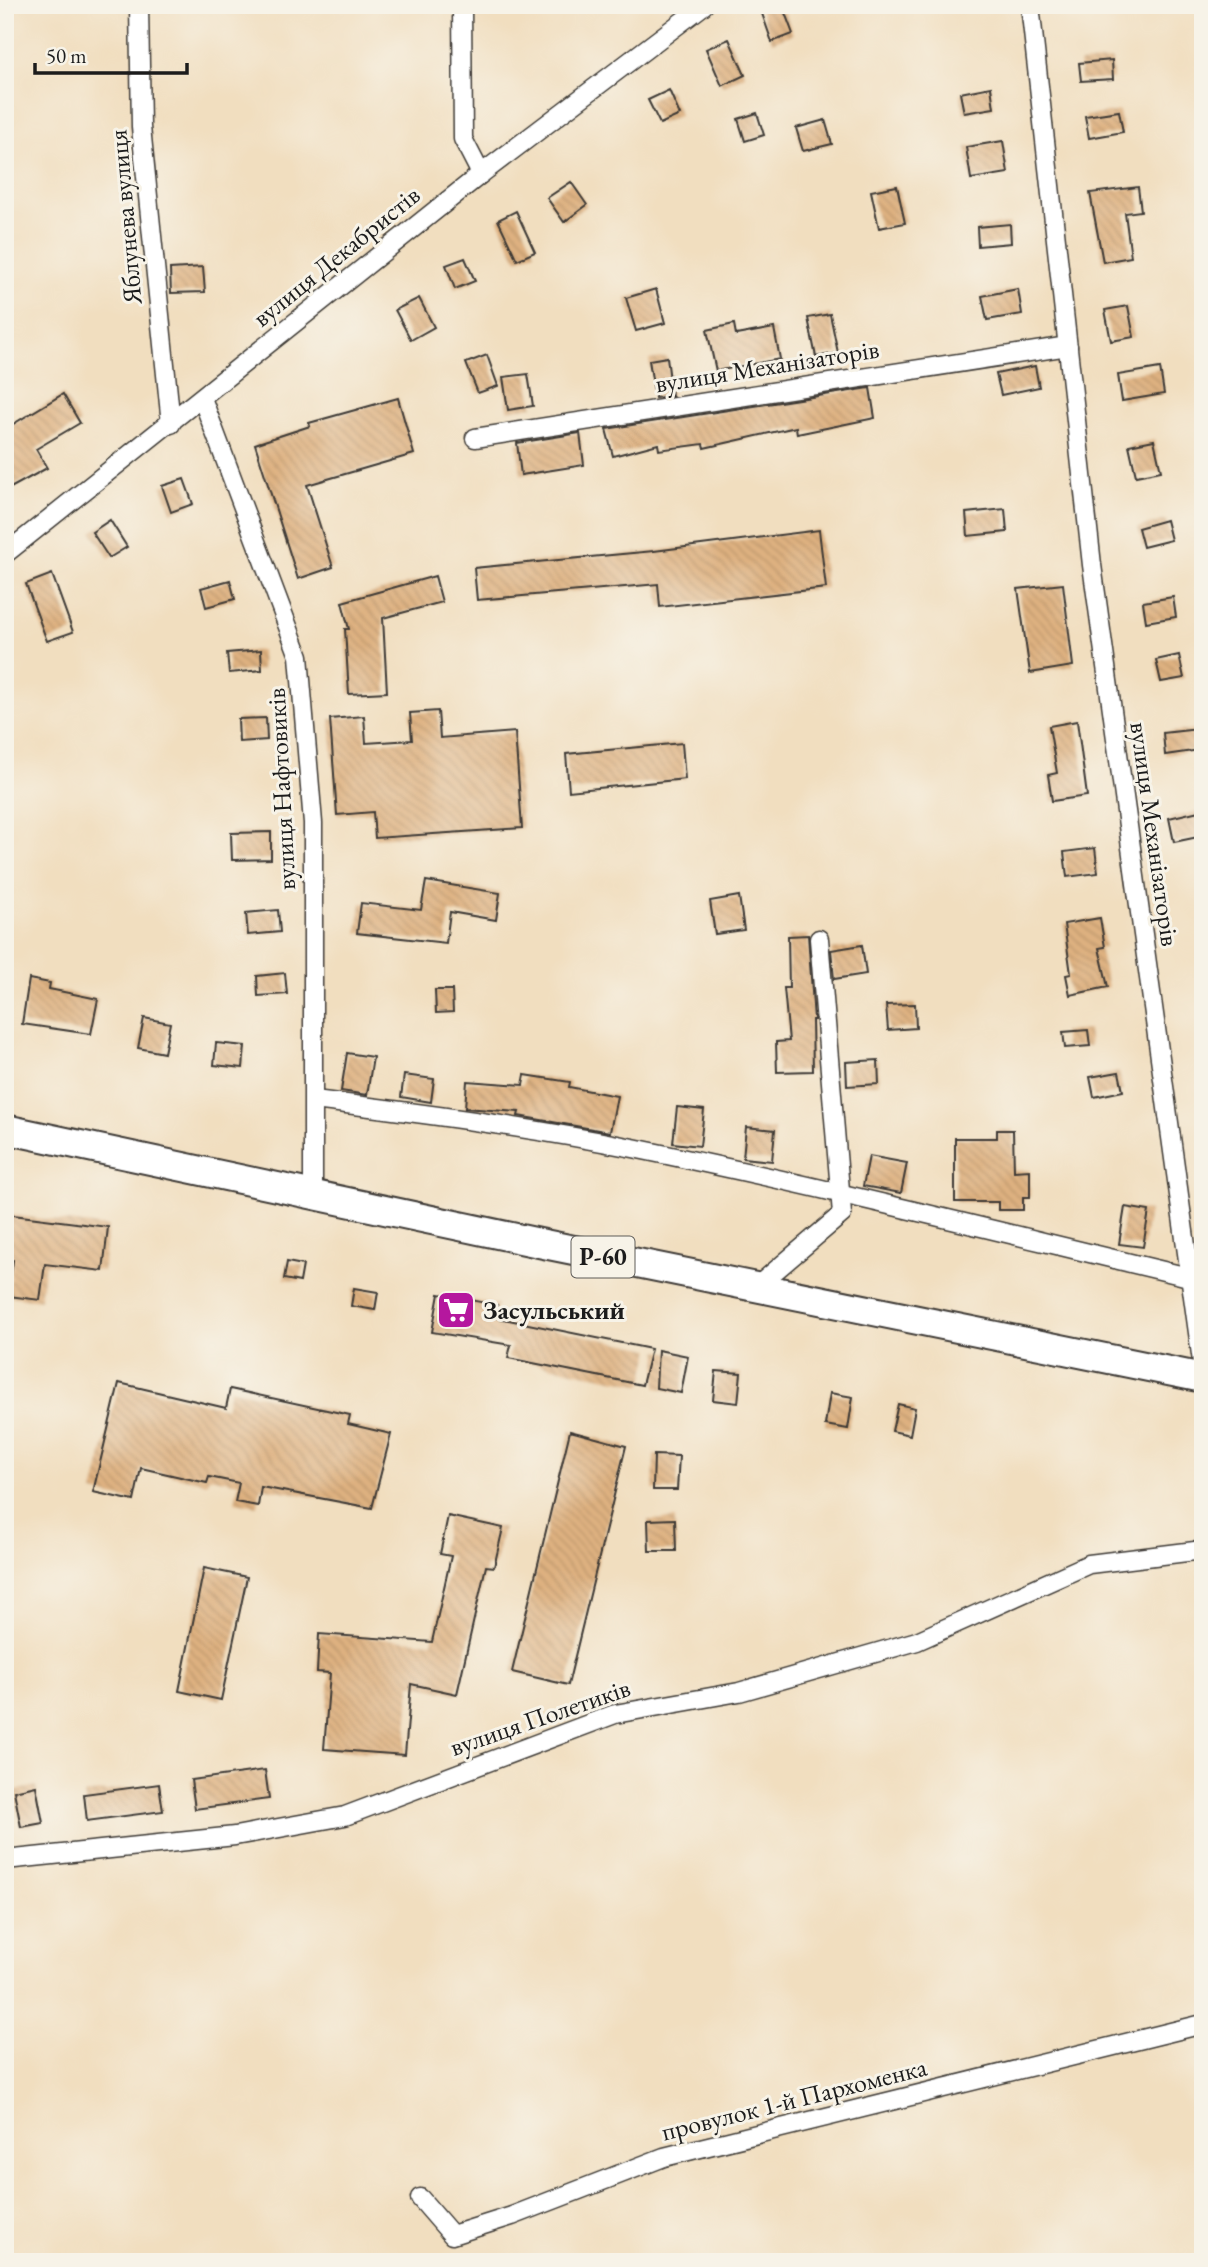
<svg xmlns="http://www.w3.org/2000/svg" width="1208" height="2267" font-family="'EB Garamond',serif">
	<defs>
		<pattern id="building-back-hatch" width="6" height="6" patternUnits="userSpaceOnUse" patternTransform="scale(1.75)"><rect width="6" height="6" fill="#deb180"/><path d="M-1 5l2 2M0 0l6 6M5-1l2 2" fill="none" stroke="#be986e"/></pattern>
	</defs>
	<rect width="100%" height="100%" fill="#f7f3e8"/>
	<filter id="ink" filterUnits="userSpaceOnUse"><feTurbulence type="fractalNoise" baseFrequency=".0143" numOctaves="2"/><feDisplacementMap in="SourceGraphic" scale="14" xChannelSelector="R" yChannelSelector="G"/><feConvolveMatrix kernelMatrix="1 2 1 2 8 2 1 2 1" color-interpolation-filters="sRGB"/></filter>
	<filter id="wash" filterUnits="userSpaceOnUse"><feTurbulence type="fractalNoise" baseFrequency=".00686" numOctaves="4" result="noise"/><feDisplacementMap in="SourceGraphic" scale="28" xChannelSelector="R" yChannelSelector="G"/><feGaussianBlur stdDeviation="1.57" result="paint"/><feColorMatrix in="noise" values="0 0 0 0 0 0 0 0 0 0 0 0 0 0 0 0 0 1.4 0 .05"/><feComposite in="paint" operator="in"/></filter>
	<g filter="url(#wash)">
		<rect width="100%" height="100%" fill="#f1debf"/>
		<g id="blocks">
			<g fill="url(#building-back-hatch)">
				<path d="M759,5H782L793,34L772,42Z"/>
				<path d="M729,39L745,75L722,86L706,49Z"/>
				<path d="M1112,60L1113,79L1081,81L1079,63Z"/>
				<path d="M991,87L994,108L964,113L960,93Z"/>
				<path d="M669,90L680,115L660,124L648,100Z"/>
				<path d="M1119,111L1123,132L1089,138L1085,116Z"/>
				<path d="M757,113L764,135L745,141L738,119Z"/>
				<path d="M825,120L832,144L803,151L796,128Z"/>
				<path d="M1003,141L1008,173L971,179L966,147Z"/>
				<path d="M571,182L587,205L564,222L547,198Z"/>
				<path d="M897,186L905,223L879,228L871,191Z"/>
				<path d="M1138,187L1141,211L1125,213L1131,257L1103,262L1090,193Z"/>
				<path d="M516,211L535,252L517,260L498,220Z"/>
				<path d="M1010,224L1011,243L978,246L977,227Z"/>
				<path d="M465,258L475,281L455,289L446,265Z"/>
				<path d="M203,267L205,292L171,293L170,269Z"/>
				<path d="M656,289L665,323L636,331L626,298Z"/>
				<path d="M1018,289L1022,314L987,320L982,296Z"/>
				<path d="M419,298L434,327L411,340L395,310Z"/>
				<path d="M1128,306L1134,337L1111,341L1105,310Z"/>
				<path d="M830,314L838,353L816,357L808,318Z"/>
				<path d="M734,324L736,335L774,328L780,359L716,371L707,330Z"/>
				<path d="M487,355L498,386L478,393L466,363Z"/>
				<path d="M667,357L672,396L655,398L649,360Z"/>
				<path d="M1035,366L1039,387L1001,395L996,374Z"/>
				<path d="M1160,368L1164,394L1122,401L1118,375Z"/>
				<path d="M528,374L533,406L508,410L503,377Z"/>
				<path d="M870,388L875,418L797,434L796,427L704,448L703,444L659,450L658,444L613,456L606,429Z"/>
				<path d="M63,394L80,423L36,449L47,468L5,491V429Z"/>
				<path d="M398,398L414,454L307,485L333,567L298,579L255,444L310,426L309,423Z"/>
				<path d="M580,433L584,465L521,475L517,443Z"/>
				<path d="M1154,440L1161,471L1136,476L1129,445Z"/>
				<path d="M184,479L193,504L171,512L162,486Z"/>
				<path d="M1005,509L1007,532L968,536L966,513Z"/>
				<path d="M110,520L127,547L109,558L92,532Z"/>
				<path d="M1166,520L1171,540L1143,547L1138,528Z"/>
				<path d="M819,530L826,588L660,607L658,584L477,600L474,568L654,551Z"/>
				<path d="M52,574L73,632L47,641L26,584Z"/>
				<path d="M435,576L442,602L383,618L387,692L349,694L345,629H349L342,602Z"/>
				<path d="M230,580L235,599L206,607L201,588Z"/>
				<path d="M1063,584L1073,666L1030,673L1018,589Z"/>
				<path d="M1173,597L1176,617L1146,622L1143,602Z"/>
				<path d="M261,650L262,670L229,673L227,653Z"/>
				<path d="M1179,655L1184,678L1161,682L1156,660Z"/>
				<path d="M438,711L440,738L515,732L522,828L375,838L373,812L337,815L330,719L364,716L366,743L412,740L410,713Z"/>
				<path d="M266,718L267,740L239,742L238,719Z"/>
				<path d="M1077,721L1087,796L1052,801L1048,775L1057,773L1049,726Z"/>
				<path d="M1198,729L1200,750L1165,755L1163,733Z"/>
				<path d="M682,743L685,779L569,791L566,754Z"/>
				<path d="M1203,810V836L1174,842L1169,818Z"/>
				<path d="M271,832V859L232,860L231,833Z"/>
				<path d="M1095,848L1098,873L1067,877L1064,852Z"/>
				<path d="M426,881L500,893L496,920L450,912L446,943L357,933L361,903L421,910Z"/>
				<path d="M739,896L744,930L715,934L710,901Z"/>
				<path d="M278,910L280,932L248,935L246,913Z"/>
				<path d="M1100,918L1105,947L1099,948L1108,987L1070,995L1066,975L1071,974L1064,924Z"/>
				<path d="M808,935L814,1020H812L813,1071L777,1072L776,1042L789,1041L784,988H789L788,936Z"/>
				<path d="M862,945L866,974L834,979L831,950Z"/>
				<path d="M285,973L287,994L258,996L257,976Z"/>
				<path d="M29,979L50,983L49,989L98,999L91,1034L22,1024Z"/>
				<path d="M435,990H452L453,1012L436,1013Z"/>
				<path d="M915,1004L916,1028L888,1030L886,1005Z"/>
				<path d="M144,1018L170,1023L164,1053L138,1048Z"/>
				<path d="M1088,1030L1090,1046L1065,1048L1063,1032Z"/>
				<path d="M216,1043L245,1046L243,1068L214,1065Z"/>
				<path d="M347,1053L373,1057L367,1095L341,1091Z"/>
				<path d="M878,1060L879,1084L847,1086L846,1062Z"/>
				<path d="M1119,1072L1123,1091L1094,1097L1090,1077Z"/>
				<path d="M404,1075L434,1079L431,1102L401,1097Z"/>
				<path d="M525,1075L570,1082L569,1087L617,1096L610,1132L518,1116L519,1112L465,1108L467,1081L523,1085Z"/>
				<path d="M677,1107L704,1110L700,1146L673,1143Z"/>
				<path d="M746,1127L775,1130L772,1161L743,1158Z"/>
				<path d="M997,1130H1013L1014,1171L1030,1170V1197H1023V1210H998V1202H955V1138H997Z"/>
				<path d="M869,1156L907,1163L901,1193L863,1186Z"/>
				<path d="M1125,1207L1149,1211L1143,1247L1119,1244Z"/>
				<path d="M5,1214L108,1227L103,1271L45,1264L40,1300L8,1296L13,1260L5,1259Z"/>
				<path d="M287,1262L303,1265L300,1282L284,1279Z"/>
				<path d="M354,1288L378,1292L375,1310L351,1306Z"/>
				<path d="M439,1294L497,1305L494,1317L651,1349L642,1385L508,1358L511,1345L432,1332Z"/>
				<path d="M658,1350L688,1356L681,1393L656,1388Z"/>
				<path d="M716,1371L741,1373L738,1403L713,1400Z"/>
				<path d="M119,1383L226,1408L230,1389L350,1415L348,1424L391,1434L372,1508L261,1487L258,1506L235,1502L239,1483L209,1477L207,1483L141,1468L134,1501L93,1492Z"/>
				<path d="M830,1393L853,1397L848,1429L825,1425Z"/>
				<path d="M898,1404L915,1408L910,1435L892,1431Z"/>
				<path d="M570,1431L626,1446L568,1685L512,1672Z"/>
				<path d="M654,1455L679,1456L677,1490H653Z"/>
				<path d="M448,1516L503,1528L494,1567L486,1566L457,1694L411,1684L405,1755L324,1749L330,1673L317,1672L319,1634L432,1642L451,1556L440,1554Z"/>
				<path d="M675,1519L676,1551H649L648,1520Z"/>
				<path d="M204,1568L247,1577L221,1700L179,1691Z"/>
				<path d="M265,1770L269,1799L195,1809L191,1780Z"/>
				<path d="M159,1784L163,1811L87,1821L84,1794Z"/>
				<path d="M36,1786L43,1823L21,1827L14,1791Z"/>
			</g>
		</g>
	</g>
	<g filter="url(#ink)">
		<use href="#blocks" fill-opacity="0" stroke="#3c3934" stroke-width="2"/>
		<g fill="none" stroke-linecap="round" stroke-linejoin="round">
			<defs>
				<g id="street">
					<path d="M139,5L141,127L171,424"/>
					<path d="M462,5L463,139L481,174"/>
					<path d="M1030,5L1092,565L1203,1369"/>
					<path d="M202,398L299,656L313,823V1195"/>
					<path d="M475,438L1068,346"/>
					<path d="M5,554L481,174L704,5"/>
					<path d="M314,1100C420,1113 528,1127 633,1148C820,1186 1004,1233 1189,1277"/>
					<path d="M755,1288L842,1214L819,939"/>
					<path d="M5,1860L235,1836L345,1816L615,1714L739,1692L917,1641L1089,1564L1203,1550"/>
					<path d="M420,2198L452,2235L512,2216L664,2157L1203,2024"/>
				</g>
				<path id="primary" d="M5,1129L544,1244L1203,1378"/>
			</defs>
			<use href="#street" stroke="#3c3934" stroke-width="21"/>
			<use href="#primary" stroke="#3c3934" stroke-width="32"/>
			<use href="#street" stroke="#fff" stroke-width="18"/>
			<use href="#primary" stroke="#fff" stroke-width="28"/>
		</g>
	</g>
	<defs>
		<symbol id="supermarket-square" viewBox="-11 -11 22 22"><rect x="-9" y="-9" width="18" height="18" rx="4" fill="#b5179e" stroke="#f7f3e8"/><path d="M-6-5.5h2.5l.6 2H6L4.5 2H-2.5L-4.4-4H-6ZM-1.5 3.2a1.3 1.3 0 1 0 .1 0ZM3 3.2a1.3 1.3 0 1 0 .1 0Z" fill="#fff"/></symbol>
	</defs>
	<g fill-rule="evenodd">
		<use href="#supermarket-square" x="434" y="1288" width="44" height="44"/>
	</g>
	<g text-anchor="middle" stroke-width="6" stroke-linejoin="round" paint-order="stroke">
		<rect fill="#f7f3e8" stroke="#5e5c59" stroke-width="2" x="571.5" y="1236.5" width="63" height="41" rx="5"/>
		<g font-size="24" font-weight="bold" fill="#1c1c1c">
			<text x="603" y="1265">Р-60</text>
		</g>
		<g font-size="26" fill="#1c1c1c" stroke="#f7f3e8">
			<text transform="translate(125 217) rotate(-95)" y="9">Яблунева вулиця</text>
			<text transform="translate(336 256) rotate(-39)" y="9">вулиця Декабристів</text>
			<text transform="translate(767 366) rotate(-9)" y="9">вулиця Механізаторів</text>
			<text transform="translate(281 789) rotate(-93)" y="9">вулиця Нафтовиків</text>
			<text transform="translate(1155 834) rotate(82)" y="9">вулиця Механізаторів</text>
			<text transform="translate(540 1717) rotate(-19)" y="9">вулиця Полетиків</text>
			<text transform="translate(794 2099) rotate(-14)" y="9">провулок 1-й Пархоменка</text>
		</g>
		<g font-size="26" font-weight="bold" fill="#1c1c1c" stroke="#f7f3e8" text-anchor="start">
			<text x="483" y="1319">Засульський</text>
		</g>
	</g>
	<rect width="1208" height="2267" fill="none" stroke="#f7f3e8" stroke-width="28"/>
	<path d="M35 63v10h152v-10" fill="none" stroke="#1c1c1c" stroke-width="3.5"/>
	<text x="46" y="63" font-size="21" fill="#1c1c1c" stroke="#f7f3e8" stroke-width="5" paint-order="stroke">50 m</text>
</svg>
